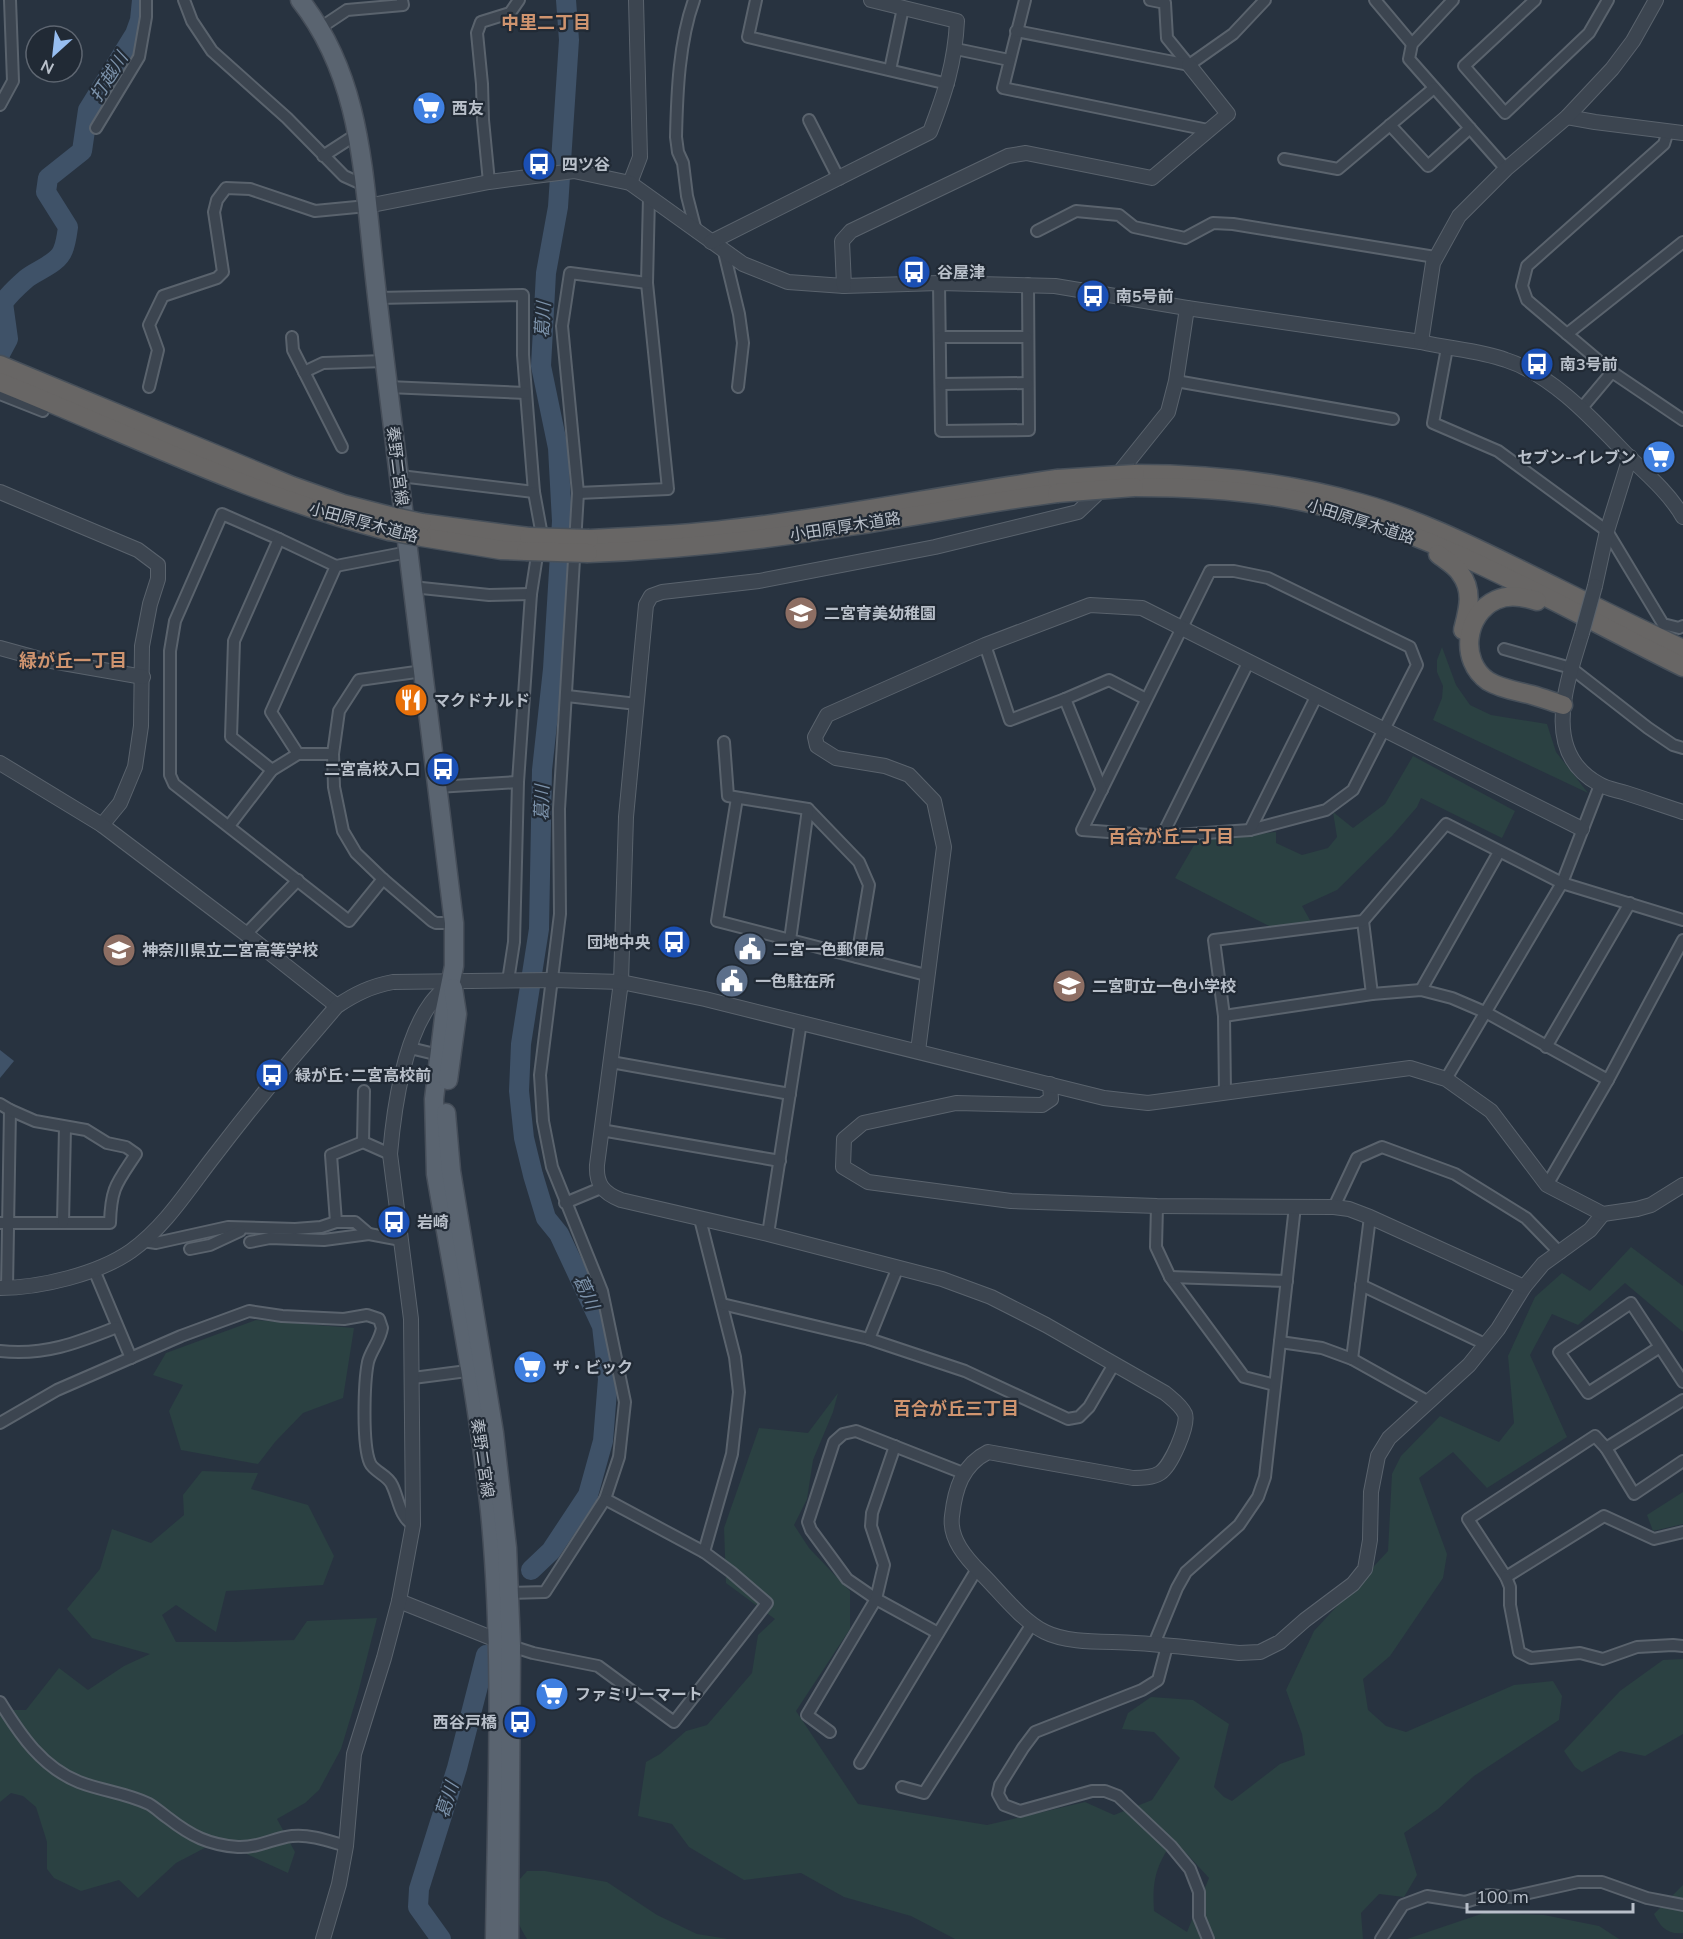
<svg xmlns="http://www.w3.org/2000/svg" width="1683" height="1939" font-family="Mulish,'Noto Sans JP',sans-serif">
	<rect width="100%" height="100%" fill="#283340"/>
	<g fill="#2b4142" fill-rule="evenodd">
		<path d="M1442,647L1456,685L1470,705L1491,715L1547,724L1556,752L1588,793L1433,720L1442,698L1443,686L1437,672V660Z"/>
		<path d="M1413,756L1515,811L1502,838L1421,798L1417,807L1392,836L1337,890L1302,906L1311,922L1271,927L1175,878L1197,840L1276,832V843L1302,855L1328,848L1337,837L1333,812L1353,828L1385,804Z"/>
		<path d="M1631,1247L1683,1286V1332L1625,1283L1578,1325L1552,1314L1530,1355L1567,1437L1487,1488L1453,1452L1419,1478L1447,1554L1443,1578L1390,1656L1363,1679L1368,1710L1386,1726L1406,1732L1514,1685L1553,1681L1562,1696L1559,1720L1474,1776L1438,1809L1404,1833L1417,1875L1404,1897L1379,1894L1361,1913L1363,1939H955L911,1916L844,1897L801,1873L744,1880L689,1847L672,1824L638,1816L646,1762L660,1754L686,1731L707,1725L752,1673L758,1635L775,1619L726,1583L724,1528L759,1428L808,1433L838,1393L833,1412L813,1460L807,1499L794,1525L809,1548L850,1591V1629L796,1711L858,1804L987,1825L1085,1802L1114,1815L1152,1800L1180,1758L1154,1732L1122,1729L1128,1713L1151,1697L1193,1700L1229,1724L1214,1787L1224,1797L1232,1801L1280,1764L1305,1755L1302,1734L1286,1690L1314,1631L1388,1551L1392,1474L1401,1456L1440,1416L1499,1442L1514,1423L1508,1356L1535,1297L1562,1273L1590,1291ZM1174,1840L1209,1878L1187,1932L1154,1911C1152,1880 1156,1865 1174,1840Z"/>
		<path d="M256,1320L354,1328L343,1398L303,1413L275,1442L258,1464L181,1450L169,1411L183,1385L153,1375L166,1353Z"/>
		<path d="M202,1471L258,1473L251,1489L308,1505L334,1556L323,1585L226,1591L216,1632L176,1605L162,1615L176,1642H234L294,1640L307,1621L377,1618L358,1693L341,1749L319,1790L305,1803L277,1819L295,1852L288,1873L218,1841L176,1863L138,1898L119,1880L81,1891L54,1878L47,1869V1842L36,1807L23,1796L11,1793L0,1802V1710H26L59,1668L88,1690L124,1666L150,1654L92,1638L67,1609L100,1569L112,1529L151,1543L184,1515L183,1495Z"/>
		<path d="M1683,1492V1524L1653,1531L1647,1515Z"/>
		<path d="M1683,1659V1734L1645,1756L1620,1751L1582,1772L1575,1767L1564,1751L1620,1691L1663,1660Z"/>
		<path d="M527,1871H545L607,1882L657,1915L697,1934L728,1939H527C519,1926 507,1903 515,1887C517,1881 523,1876 527,1871Z"/>
		<path d="M1683,1885V1933C1667,1935 1660,1926 1654,1914Z"/>
		<path d="M1484,1913L1544,1915L1599,1926L1619,1939H1407Z"/>
	</g>
	<path fill="#3f5268" d="M0,1050L14,1061L0,1078Z"/>
	<g fill="none" stroke-linecap="round" stroke-linejoin="round">
		<g stroke="#3f5268" stroke-width="20">
			<path d="M0,354L8,339L3,303C9,294 18,286 26,279C37,270 58,264 63,250C66,243 67,234 68,227L46,192L48,178L82,151L88,110L135,34L140,20L142,0"/>
			<path d="M531,1570L551,1551L588,1495L603,1441L608,1379L602,1326L559,1234L546,1218L533,1175L524,1138L519,1091L521,1044L539,929L542,770L553,669L562,521L558,448L541,366L546,273L558,207L569,40L566,0"/>
			<path d="M441,1939L418,1907L419,1889L457,1768L486,1655"/>
		</g>
		<defs>
			<g id="minor">
				<path d="M184,0L192,21L212,51L287,118L344,176L364,185"/>
				<path d="M694,0C679,41 677,93 676,137L678,152L683,163L687,196L696,231"/>
				<path d="M756,0L748,37L948,84"/>
				<path d="M1025,0L1003,88L1208,130"/>
				<path d="M1150,0L1165,3L1167,38L1189,65"/>
				<path d="M1375,0L1412,44"/>
				<path d="M1453,0L1412,44L1409,59L1506,169"/>
				<path d="M1535,0L1464,66L1505,113L1589,33L1608,0"/>
				<path d="M320,28L347,10L403,5L402,0"/>
				<path d="M1016,31L1189,65L1233,34L1265,0"/>
				<path d="M956,49L1009,60"/>
				<path d="M890,70L903,8"/>
				<path d="M0,105L13,81L10,0"/>
				<path d="M809,120L839,179"/>
				<path d="M1390,125L1428,166L1470,128"/>
				<path d="M96,128L139,57L146,17V0"/>
				<path d="M323,156L357,134"/>
				<path d="M1284,159L1338,169L1434,88"/>
				<path d="M489,182L483,120L482,84L477,33L481,22L510,13L519,0"/>
				<path d="M1037,231L1076,211L1119,215L1134,227L1185,238L1213,223L1233,224L1435,257"/>
				<path d="M1683,242L1567,334L1612,372L1683,420"/>
				<path d="M724,252L739,314L743,343L738,387"/>
				<path d="M939,283L941,431L1029,430L1028,284"/>
				<path d="M377,298L523,295V355L534,492L400,476"/>
				<path d="M1567,334L1527,300L1522,286L1527,266L1664,144L1668,131"/>
				<path d="M292,337L293,350L342,447"/>
				<path d="M940,337H1027"/>
				<path d="M1447,348L1433,423L1498,451L1607,531L1663,624L1679,628L1683,626"/>
				<path d="M304,372L323,363L385,361"/>
				<path d="M1176,381L1393,419"/>
				<path d="M941,384L1028,383"/>
				<path d="M149,387L158,350L149,325L163,296L217,278L223,272L214,212L217,200L226,188L250,189L315,211L367,206"/>
				<path d="M388,387L526,393"/>
				<path d="M0,394L43,411"/>
				<path d="M1581,409L1612,372"/>
				<path d="M578,493L668,489L647,283L649,197"/>
				<path d="M279,539L222,514L175,621L170,651V775L174,784L349,921L383,879"/>
				<path d="M336,566L408,552"/>
				<path d="M1210,571H1234L1268,578L1410,647L1417,665L1353,790L1326,810L1250,830L1162,836L1082,830Z"/>
				<path d="M412,587L489,595L531,594"/>
				<path d="M985,645L1010,720L1065,699L1102,790"/>
				<path d="M1504,649L1571,668L1648,728L1673,745L1683,748"/>
				<path d="M423,671L359,680L339,711L333,754L334,787L343,831L356,853L383,879L432,921L436,923H454"/>
				<path d="M567,696L637,704"/>
				<path d="M1065,699L1109,680L1146,699"/>
				<path d="M724,742L728,796L808,809L859,862L869,885L857,957"/>
				<path d="M272,770L231,737L234,641L279,539L336,566L271,712L298,754"/>
				<path d="M437,787L518,782"/>
				<path d="M737,798L717,921L926,975"/>
				<path d="M229,826L272,770L298,754H333"/>
				<path d="M1250,830L1317,695"/>
				<path d="M1162,836L1249,661"/>
				<path d="M1363,921L1372,994"/>
				<path d="M246,934L298,880"/>
				<path d="M790,940L808,809"/>
				<path d="M508,981L514,942L518,782L531,594L541,530L534,492"/>
				<path d="M1421,990L1499,852"/>
				<path d="M1224,1016L1372,994L1421,990L1452,998L1487,1013L1608,1080"/>
				<path d="M1546,1047L1630,903"/>
				<path d="M410,1048L439,1055"/>
				<path d="M611,1062L790,1094"/>
				<path d="M1446,1079L1562,883L1600,785"/>
				<path d="M1225,1092L1224,1016L1214,940L1363,921L1446,824L1562,883L1683,920"/>
				<path d="M0,1104L10,1110L7,1288"/>
				<path d="M601,1130L780,1161"/>
				<path d="M363,1142L390,1154"/>
				<path d="M1547,1185L1608,1080L1683,940"/>
				<path d="M565,1203L601,1188"/>
				<path d="M1157,1206L1156,1247L1170,1277L1244,1377L1275,1385"/>
				<path d="M1334,1207L1357,1158L1382,1147L1455,1174L1526,1218L1560,1253"/>
				<path d="M700,1219L735,1357L739,1392L732,1454L704,1552"/>
				<path d="M336,1222L331,1155L363,1142L364,1091"/>
				<path d="M0,1223H110C111,1187 117,1183 136,1154L126,1147L107,1143L86,1130L35,1121L10,1110"/>
				<path d="M63,1223L65,1127"/>
				<path d="M768,1234L801,1022"/>
				<path d="M143,1241L156,1243L228,1227L295,1229L321,1227L336,1222H355L369,1234"/>
				<path d="M250,1242L270,1238L324,1240L369,1234L401,1240"/>
				<path d="M190,1249L210,1245L240,1231"/>
				<path d="M94,1270L131,1358"/>
				<path d="M1170,1277L1287,1281"/>
				<path d="M1361,1285L1485,1344"/>
				<path d="M722,1304L869,1339L965,1371L1068,1419L1079,1417L1089,1407L1114,1364"/>
				<path d="M869,1339L898,1267"/>
				<path d="M1280,1342L1322,1348L1352,1359L1429,1402"/>
				<path d="M1660,1347L1588,1393L1559,1352L1631,1303L1683,1382"/>
				<path d="M0,1351C44,1356 77,1343 117,1327"/>
				<path d="M1352,1359L1370,1217"/>
				<path d="M413,1378L475,1370"/>
				<path d="M1683,1400L1606,1448L1595,1436L1468,1519L1506,1577L1604,1516L1654,1539L1683,1532"/>
				<path d="M0,1423L57,1390L181,1336L249,1311L282,1316L344,1319L367,1315L379,1319L382,1328C380,1341 371,1350 368,1362C364,1382 362,1445 370,1463C374,1472 388,1475 392,1485C399,1499 399,1516 413,1525"/>
				<path d="M1606,1448L1634,1494L1683,1461"/>
				<path d="M1506,1577L1510,1587V1605L1519,1652L1531,1658L1580,1653L1603,1659L1637,1647L1673,1645L1683,1646"/>
				<path d="M509,1593L545,1592L605,1499L619,1457L625,1402L602,1291L552,1167L543,1121L540,1075L560,914L559,809L578,493L562,326L570,273L647,283"/>
				<path d="M938,1633L876,1599L847,1579L811,1530L808,1522L834,1442L843,1434L856,1431L963,1473"/>
				<path d="M1154,1644L1177,1588L1186,1572L1239,1525L1258,1497L1265,1477L1295,1206"/>
				<path d="M511,1646L533,1653L598,1666L674,1722L767,1603L731,1572L704,1552L605,1499"/>
				<path d="M1167,1646L1158,1680L1142,1690L1035,1732L1023,1748L1000,1785L998,1794L1004,1805L1020,1811L1092,1791H1105L1118,1796L1171,1846L1190,1869L1199,1892V1917L1208,1939"/>
				<path d="M0,1702C21,1736 42,1767 79,1782C102,1791 127,1793 149,1804C156,1808 162,1814 168,1818C191,1836 209,1845 238,1847C259,1848 273,1838 292,1836C310,1834 329,1841 346,1846"/>
				<path d="M830,1732L807,1715L876,1599L884,1565L871,1526L872,1513L895,1446"/>
				<path d="M860,1763L977,1569"/>
				<path d="M902,1787L924,1793L1032,1624"/>
				<path d="M1381,1939L1403,1905L1427,1896L1465,1902L1488,1895L1511,1897L1578,1882H1602L1647,1898L1683,1905"/>
			</g>
			<g id="tertiary">
				<path d="M1567,117L1595,122L1683,133"/>
				<path d="M630,183L640,157L636,0"/>
				<path d="M367,206L489,182L574,171L630,183L743,264L788,282L844,286L939,283L1055,286L1187,308L1421,342C1449,349 1478,350 1506,360C1553,375 1594,421 1628,456C1647,474 1670,494 1683,517"/>
				<path d="M711,242L930,132C945,93 955,63 957,21L871,0"/>
				<path d="M844,286L842,241L851,231L1008,156L1026,153L1152,178L1228,114L1189,65"/>
				<path d="M1187,308L1176,381L1168,412L1119,473L1078,512L935,547L759,581L662,592L651,596L646,605L626,817L621,982L597,1165C596,1184 603,1193 621,1200L768,1234L942,1279L991,1297L1046,1325L1165,1393C1172,1399 1181,1405 1185,1414C1189,1425 1171,1466 1160,1473C1152,1478 1142,1478 1133,1478L988,1452C962,1465 955,1489 952,1516C949,1539 966,1558 982,1574C1001,1593 1021,1620 1045,1632C1069,1644 1108,1641 1135,1643C1170,1645 1205,1649 1239,1653L1260,1652L1280,1642L1305,1620L1353,1584L1365,1569L1370,1540L1371,1492L1378,1456L1389,1438L1469,1365L1498,1329L1524,1287L1543,1264L1590,1230L1603,1214"/>
				<path d="M1421,342L1433,263L1459,216L1506,169L1567,117L1612,69L1633,41L1656,0"/>
				<path d="M0,492L138,550L158,565V579L150,604L142,646L141,726L135,767L120,803L102,825"/>
				<path d="M1595,586L1607,531L1630,457"/>
				<path d="M1582,633C1567,683 1540,752 1599,784C1607,789 1617,790 1626,793C1645,799 1664,806 1683,812"/>
				<path d="M0,648L40,659L143,677"/>
				<path d="M0,763L102,825L246,934L337,1006"/>
				<path d="M918,1051L944,847L934,801L909,775L885,766L836,758L817,746L815,737L827,715L985,645L1090,605L1142,608L1582,829"/>
				<path d="M1050,1084L1051,1099L1042,1105L956,1103L863,1123L844,1139L843,1167L868,1182L1011,1201L1157,1206L1334,1207L1349,1209L1370,1217L1524,1287"/>
				<path d="M0,1288C40,1288 98,1274 131,1251C166,1226 189,1188 215,1155C254,1104 295,1054 337,1006C355,994 371,986 393,982L553,980L621,982L705,999L1104,1098L1148,1103L1410,1068L1446,1079L1491,1111L1547,1185L1603,1214L1637,1209L1651,1205L1683,1185"/>
				<path d="M399,1601L504,1643"/>
				<path d="M323,1939L339,1884L346,1846L354,1754L384,1658L399,1601L413,1525L411,1319L390,1154C394,1108 403,1041 431,1003C437,995 444,989 450,982"/>
			</g>
			<g id="primary">
				<path d="M300,0C356,71 362,155 371,241C376,290 382,339 388,387C410,566 431,745 454,923V966L445,1010L434,1099L436,1174C455,1286 478,1398 490,1511C504,1653 497,1796 495,1939"/>
				<path d="M448,1080L457,1014L453,988"/>
				<path d="M446,1113L451,1171L494,1433L507,1548L511,1646L509,1939"/>
			</g>
			<g id="trunk">
				<path d="M0,365L292,486L343,504L390,516"/>
				<path d="M0,382C129,434 255,497 389,531"/>
				<path d="M1135,474C1212,474 1286,482 1360,503C1415,518 1468,544 1519,569C1574,596 1628,623 1683,649"/>
				<path d="M1134,487C1191,487 1249,490 1305,502C1436,531 1563,608 1683,667"/>
				<path d="M422,523L529,537"/>
				<path d="M422,537L501,550L526,551"/>
				<path d="M589,539C636,537 684,535 731,529C840,517 948,494 1057,479"/>
				<path d="M588,553C676,550 763,540 850,526C919,516 987,502 1057,493"/>
				<path d="M1438,554C1445,560 1455,565 1460,573C1474,591 1468,610 1463,630"/>
				<path d="M1537,601C1525,597 1509,594 1496,600C1465,614 1459,661 1488,681C1501,689 1517,691 1532,695C1543,698 1553,702 1563,705"/>
			</g>
		</defs>
		<use href="#minor" stroke="#5a636d" stroke-width="14"/>
		<use href="#tertiary" stroke="#5a636d" stroke-width="16"/>
		<use href="#primary" stroke="#464e59" stroke-width="21"/>
		<use href="#trunk" stroke="#47505a" stroke-width="21"/>
		<use href="#minor" stroke="#3c4550" stroke-width="10"/>
		<use href="#tertiary" stroke="#3c4550" stroke-width="14"/>
		<use href="#primary" stroke="#5a6470" stroke-width="18"/>
		<use href="#trunk" stroke="#686665" stroke-width="18"/>
		<defs>
			<path id="tertiary-bridge" d="M1582,633L1595,586"/>
			<g id="trunk-bridge">
				<path d="M1057,479L1135,474"/>
				<path d="M1057,493L1134,487"/>
				<path d="M390,516L422,523"/>
				<path d="M389,531L422,537"/>
				<path d="M529,537L589,539"/>
				<path d="M526,551L588,553"/>
			</g>
		</defs>
		<use href="#tertiary-bridge" stroke="#5a636d" stroke-width="16" stroke-linecap="butt"/>
		<use href="#trunk-bridge" stroke="#47505a" stroke-width="21" stroke-linecap="butt"/>
		<use href="#tertiary-bridge" stroke="#3c4550" stroke-width="14"/>
		<use href="#trunk-bridge" stroke="#686665" stroke-width="18"/>
	</g>
	<defs>
		<symbol id="supermarket-disc" viewBox="-11 -11 22 22"><circle r="9.5" fill="#3f7fe0" stroke="#212a35"/><path d="M-6-5.5h2.5l.6 2H6L4.5 2H-2.5L-4.4-4H-6ZM-1.5 3.2a1.3 1.3 0 1 0 .1 0ZM3 3.2a1.3 1.3 0 1 0 .1 0Z" fill="#fff"/></symbol>
		<symbol id="bus-disc" viewBox="-11 -11 22 22"><circle r="9.5" fill="#1a4fb4" stroke="#212a35"/><path d="M-5-6H5V4H4V6H2V4H-2V6H-4V4H-5ZM-3.5-4V0h7V-4ZM-3.5 1.2v1.5H-2V1.2ZM2 1.2v1.5H3.5V1.2Z" fill="#fff"/></symbol>
		<symbol id="school-disc" viewBox="-11 -11 22 22"><circle r="9.5" fill="#8d6e63" stroke="#212a35"/><path d="M0-5L7-2L0 1L-7-2ZM-4 1L0 2.5L4 1V4Q0 6-4 4Z" fill="#fff"/></symbol>
		<symbol id="restaurant-disc" viewBox="-11 -11 22 22"><circle r="9.5" fill="#e8710a" stroke="#212a35"/><path d="M-5-6h1v4h1v-4h1v4h1v-4h1v5L-1.5 .5V6h-2V.5L-5-1ZM5-6V6H3V1.5H1.5Q1.5-4 5-6Z" fill="#fff"/></symbol>
		<symbol id="civic-disc" viewBox="-11 -11 22 22"><circle r="9.5" fill="#5c6f8a" stroke="#212a35"/><path d="M-.6-6.5H3V-4.5H.6V-3L4-1V1h2V6H-6V1h2V-1L-.6-3ZM-1.2 2.5V6h2.4V2.5Z" fill="#fff"/></symbol>
	</defs>
	<g fill-rule="evenodd">
		<use href="#supermarket-disc" x="410" y="89" width="38" height="38"/>
		<use href="#bus-disc" x="520" y="145" width="38" height="38"/>
		<use href="#bus-disc" x="895" y="253" width="38" height="38"/>
		<use href="#bus-disc" x="1074" y="277" width="38" height="38"/>
		<use href="#bus-disc" x="1518" y="345" width="38" height="38"/>
		<use href="#supermarket-disc" x="1640" y="438" width="38" height="38"/>
		<use href="#school-disc" x="782" y="594" width="38" height="38"/>
		<use href="#restaurant-disc" x="392" y="681" width="38" height="38"/>
		<use href="#bus-disc" x="424" y="750" width="38" height="38"/>
		<use href="#bus-disc" x="655" y="923" width="38" height="38"/>
		<use href="#civic-disc" x="731" y="930" width="38" height="38"/>
		<use href="#school-disc" x="100" y="931" width="38" height="38"/>
		<use href="#civic-disc" x="713" y="962" width="38" height="38"/>
		<use href="#school-disc" x="1050" y="967" width="38" height="38"/>
		<use href="#bus-disc" x="253" y="1056" width="38" height="38"/>
		<use href="#bus-disc" x="375" y="1203" width="38" height="38"/>
		<use href="#supermarket-disc" x="511" y="1348" width="38" height="38"/>
		<use href="#supermarket-disc" x="533" y="1675" width="38" height="38"/>
		<use href="#bus-disc" x="501" y="1703" width="38" height="38"/>
	</g>
	<g text-anchor="middle" stroke-width="4.5" stroke-linejoin="round" paint-order="stroke">
		<g font-size="16" font-weight="bold" fill="#b9c0ca" stroke="#212a35" text-anchor="start">
			<text x="452" y="114">西友</text>
			<text x="562" y="170">四ツ谷</text>
			<text x="937" y="278">谷屋津</text>
			<text x="1116" y="302">南5号前</text>
			<text x="1560" y="370">南3号前</text>
			<text x="1636" y="463" text-anchor="end">セブン-イレブン</text>
			<text x="824" y="619">二宮育美幼稚園</text>
			<text x="434" y="706">マクドナルド</text>
			<text x="420" y="775" text-anchor="end">二宮高校入口</text>
			<text x="651" y="948" text-anchor="end">団地中央</text>
			<text x="773" y="955">二宮一色郵便局</text>
			<text x="142" y="956">神奈川県立二宮高等学校</text>
			<text x="755" y="987">一色駐在所</text>
			<text x="1092" y="992">二宮町立一色小学校</text>
			<text x="295" y="1081">緑が丘･二宮高校前</text>
			<text x="417" y="1228">岩崎</text>
			<text x="553" y="1373">ザ・ビック</text>
			<text x="575" y="1700">ファミリーマート</text>
			<text x="497" y="1728" text-anchor="end">西谷戸橋</text>
		</g>
		<g font-size="16" fill="#b9c0ca" stroke="#212a35">
			<text transform="translate(398 466) rotate(83)" y="6">秦野二宮線</text>
			<text transform="translate(1361 521) rotate(18)" y="6">小田原厚木道路</text>
			<text transform="translate(364 522) rotate(15)" y="6">小田原厚木道路</text>
			<text transform="translate(845 526) rotate(-9)" y="6">小田原厚木道路</text>
			<text transform="translate(483 1458) rotate(82)" y="6">秦野二宮線</text>
		</g>
		<g font-size="18" font-weight="bold" fill="#cf946f" stroke="#212a35">
			<text x="546" y="29">中里二丁目</text>
			<text x="73" y="667">緑が丘一丁目</text>
			<text x="1171" y="843">百合が丘二丁目</text>
			<text x="956" y="1415">百合が丘三丁目</text>
		</g>
		<g font-size="18" font-style="italic" fill="#7c92aa" stroke="#212a35">
			<text transform="translate(109 77) rotate(-58)" y="6">打越川</text>
			<text transform="translate(543 320) rotate(-87)" y="6">葛川</text>
			<text transform="translate(542 803) rotate(-89)" y="6">葛川</text>
			<text transform="translate(586 1292) rotate(65)" y="6">葛川</text>
			<text transform="translate(447 1800) rotate(-72)" y="6">葛川</text>
		</g>
	</g>
	<g transform="translate(54 54) rotate(207)"><circle r="28" fill="#212a35" stroke="#5e6671" stroke-width="1.5"/>
	<path d="M0-4.5L10 22L0 15L-10 22Z" fill="#97bef1"/>
	<text y="-9" font-size="16" font-weight="bold" text-anchor="middle" fill="#b9c0ca">N</text>
	</g>
	<path d="M1467 1903v9h166v-9" fill="none" stroke="#b9c0ca" stroke-width="3"/>
	<text x="1476" y="1903" font-size="18" fill="#b9c0ca" stroke="#212a35" stroke-width="4.5" paint-order="stroke">100 m</text>
</svg>
